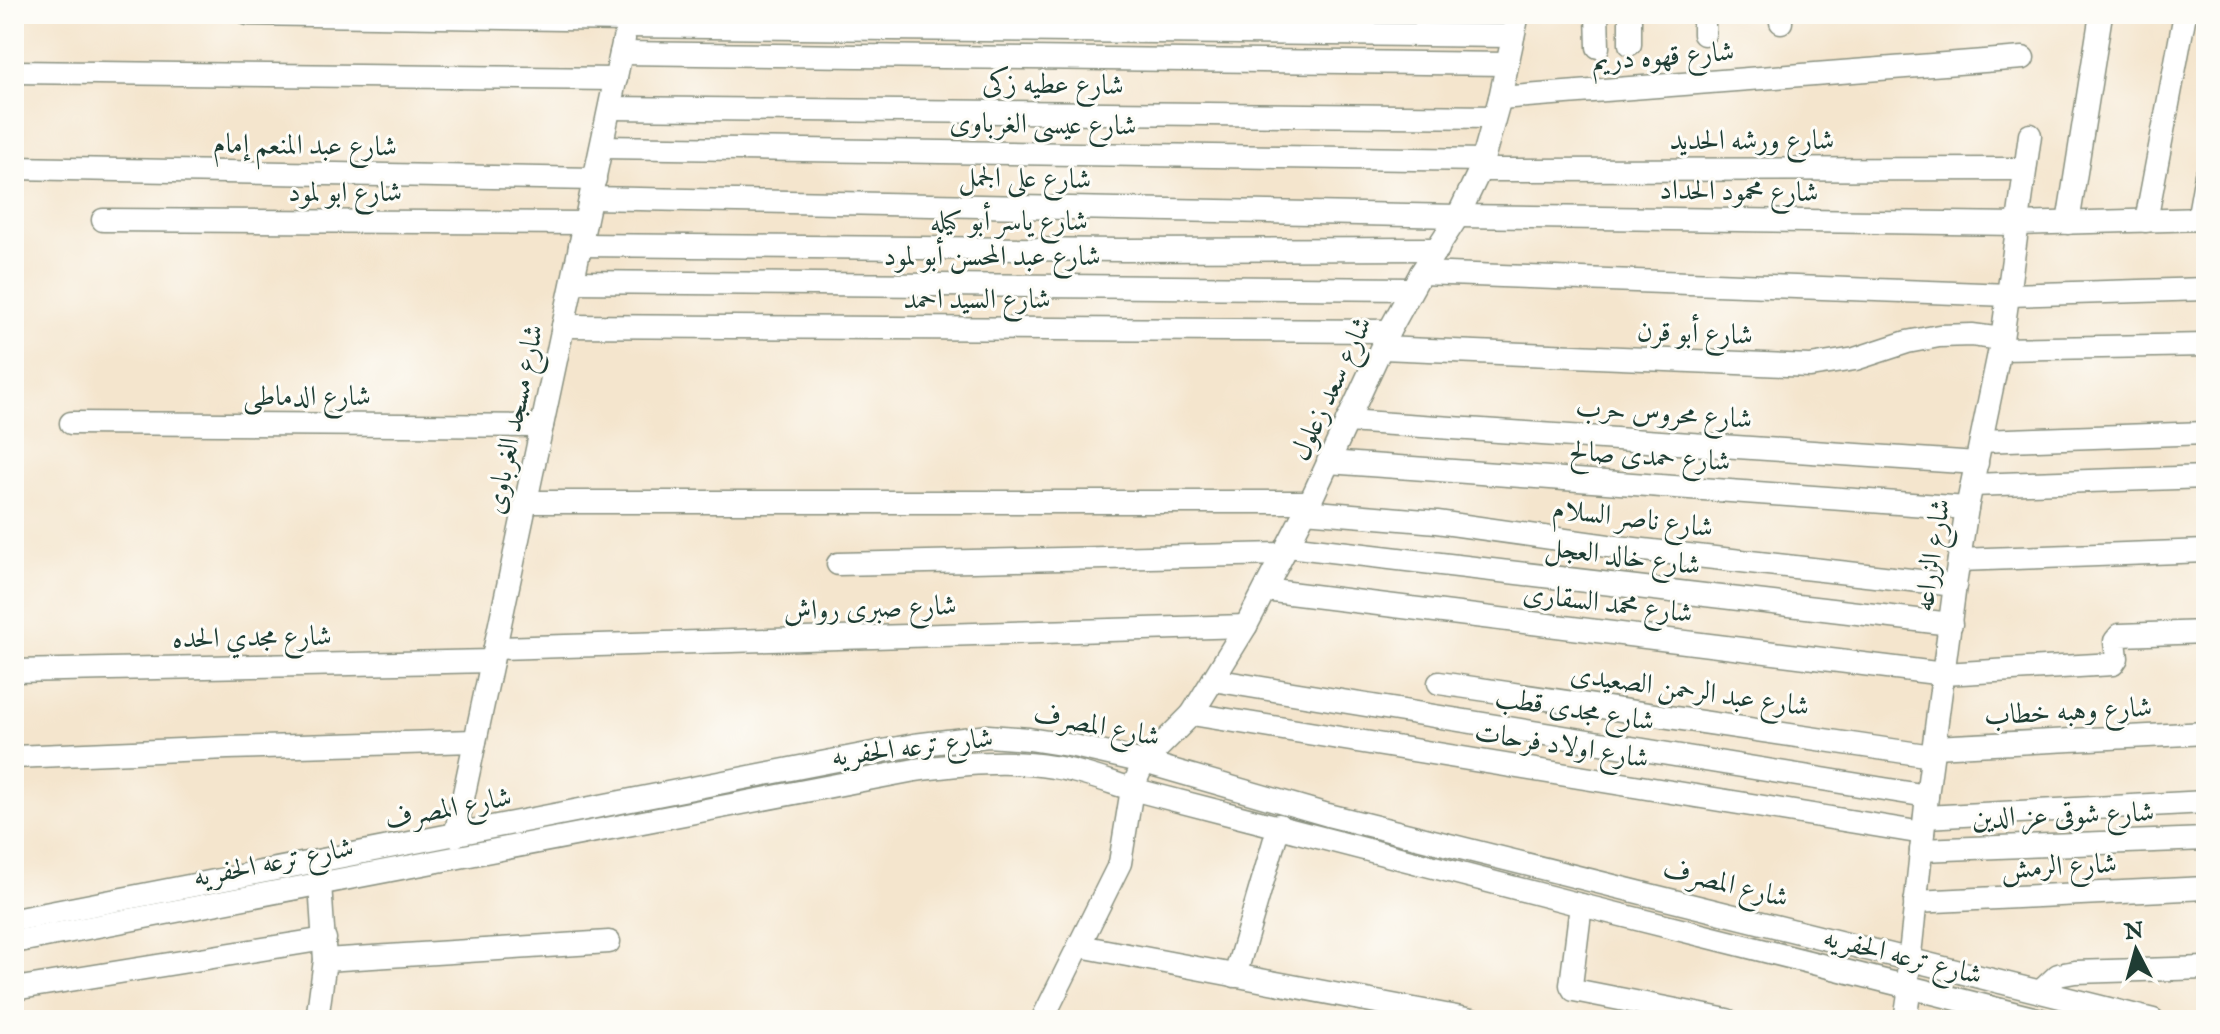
<svg xmlns="http://www.w3.org/2000/svg" width="2220" height="1034" font-family="'IM FELL English',Amiri,serif">
	<rect width="100%" height="100%" fill="#fdfcf7"/>
	<filter id="ink" filterUnits="userSpaceOnUse"><feTurbulence type="fractalNoise" baseFrequency=".0125" numOctaves="2"/><feDisplacementMap in="SourceGraphic" scale="16" xChannelSelector="R" yChannelSelector="G"/><feConvolveMatrix kernelMatrix="1 2 1 2 8 2 1 2 1" color-interpolation-filters="sRGB"/></filter>
	<filter id="wash" filterUnits="userSpaceOnUse"><feTurbulence type="fractalNoise" baseFrequency=".006" numOctaves="4" result="noise"/><feDisplacementMap in="SourceGraphic" scale="32" xChannelSelector="R" yChannelSelector="G"/><feGaussianBlur stdDeviation="1.8" result="paint"/><feColorMatrix in="noise" values="0 0 0 0 0 0 0 0 0 0 0 0 0 0 0 0 0 1.4 0 .05"/><feComposite in="paint" operator="in"/></filter>
	<g filter="url(#wash)">
		<rect width="100%" height="100%" fill="#f4e5cd"/>
	</g>
	<g filter="url(#ink)">
		<g fill="none" stroke-linecap="round" stroke-linejoin="round">
			<defs>
				<g id="minor">
					<path d="M248,14L627,20"/>
					<path d="M1597,14L1598,47"/>
					<path d="M1630,14V44"/>
					<path d="M1704,14V34"/>
					<path d="M1781,22V14"/>
					<path d="M626,26L1513,36"/>
					<path d="M621,53L1507,64"/>
					<path d="M14,72L616,79"/>
					<path d="M1500,98L2023,58"/>
					<path d="M611,108L1494,117"/>
					<path d="M602,147L1483,160"/>
					<path d="M14,168L595,179"/>
					<path d="M1480,170L2025,169"/>
					<path d="M591,198L1458,216L2018,224L2206,219"/>
					<path d="M103,220L585,223"/>
					<path d="M2198,220L2206,175"/>
					<path d="M2146,221L2185,14"/>
					<path d="M2068,223L2101,14"/>
					<path d="M580,245L1123,250L1438,249"/>
					<path d="M1421,273L2009,295L2206,289"/>
					<path d="M573,282L1411,289"/>
					<path d="M563,326L1389,331"/>
					<path d="M1382,348L1810,366L1855,359L1907,342L1939,336L1972,335L2002,339"/>
					<path d="M2000,349L2206,345"/>
					<path d="M1347,421L1977,463"/>
					<path d="M71,423L542,426"/>
					<path d="M1981,441L2206,433"/>
					<path d="M1328,462L1967,508"/>
					<path d="M1972,485L2206,477"/>
					<path d="M526,502H1310"/>
					<path d="M1304,511L1437,522L1608,546L1955,585"/>
					<path d="M1288,546L1951,624"/>
					<path d="M1959,560L2206,551"/>
					<path d="M838,564L1283,554"/>
					<path d="M1265,590L1944,674L2113,664L2117,658L2115,641L2120,635L2206,632"/>
					<path d="M495,648L1246,626"/>
					<path d="M14,671L492,661"/>
					<path d="M1213,680L1927,796"/>
					<path d="M1439,683L1932,756"/>
					<path d="M1192,714L1923,833"/>
					<path d="M1934,747L2206,733"/>
					<path d="M14,757L228,748L475,741"/>
					<path d="M1925,817L2206,802"/>
					<path d="M455,836L624,39"/>
					<path d="M1921,850L2206,839"/>
					<path d="M1915,902L2206,888"/>
					<path d="M1581,905L1571,985L1574,990L1727,1020"/>
					<path d="M14,920L914,745L988,736L1029,739L1074,746L1144,762L1328,815L2153,1020"/>
					<path d="M14,942L915,770C960,764 1008,759 1053,767C1080,771 1106,781 1132,789L1581,905L2041,1020"/>
					<path d="M1080,946L1472,1020"/>
					<path d="M325,960L609,942"/>
					<path d="M1908,973L1927,796L1955,585L1967,508L2002,339L2030,135"/>
					<path d="M1235,976L1279,825"/>
					<path d="M14,989L325,939"/>
					<path d="M2041,991L2058,975L2075,972L2206,968"/>
					<path d="M317,1020L325,960L320,883"/>
					<path d="M1042,1020L1120,863L1132,789L1144,762L1192,714L1246,626L1310,502L1389,331L1421,273L1458,216L1480,170L1500,98L1518,14"/>
					<path d="M1905,1020L1910,987"/>
				</g>
			</defs>
			<use href="#minor" stroke="#8a9180" stroke-width="25"/>
			<use href="#minor" stroke="#fff" stroke-width="22"/>
		</g>
	</g>
	<g text-anchor="middle" stroke-width="6" stroke-linejoin="round" paint-order="stroke">
		<g font-size="28" fill="#1f3d34" stroke="#fdfcf7">
			<text transform="translate(1663 55) rotate(-4)" y="10">شارع قهوه دريم</text>
			<text transform="translate(1053 83) rotate(1)" y="10">شارع عطيه زكى</text>
			<text transform="translate(1043 123) rotate(1)" y="10">شارع عيسى الغرباوى</text>
			<text x="1752" y="149">شارع ورشه الحديد</text>
			<text transform="translate(305 144) rotate(1)" y="10">شارع عبد المنعم إمام</text>
			<text transform="translate(1025 177) rotate(1)" y="10">شارع على الجمل</text>
			<text transform="translate(1739 190) rotate(1)" y="10">شارع محمود الحداد</text>
			<text x="345" y="201">شارع ابو لمود</text>
			<text x="1009" y="230">شارع ياسر أبو كيله</text>
			<text x="992" y="265">شارع عبد المحسن أبو لمود</text>
			<text x="977" y="308">شارع السيد احمد</text>
			<text transform="translate(1695 332) rotate(2)" y="10">شارع أبو قرن</text>
			<text transform="translate(1330 388) rotate(-65)" y="10">شارع سعد زعلول</text>
			<text x="307" y="405">شارع الدماطى</text>
			<text transform="translate(1664 412) rotate(4)" y="10">شارع محروس حرب</text>
			<text transform="translate(513 419) rotate(-78)" y="10">شارع مسجد الغرباوى</text>
			<text transform="translate(1650 455) rotate(4)" y="10">شارع حمدى صالح</text>
			<text transform="translate(1633 517) rotate(7)" y="10">شارع ناصر السلام</text>
			<text transform="translate(1623 555) rotate(7)" y="10">شارع خالد العجل</text>
			<text transform="translate(1931 555) rotate(-81)" y="10">شارع الزراعه</text>
			<text transform="translate(1608 602) rotate(7)" y="10">شارع محمد السقارى</text>
			<text transform="translate(870 607) rotate(-2)" y="10">شارع صبرى رواش</text>
			<text transform="translate(252 636) rotate(-1)" y="10">شارع مجدي الحده</text>
			<text transform="translate(1690 689) rotate(8)" y="10">شارع عبد الرحمن الصعيدى</text>
			<text transform="translate(1575 708) rotate(9)" y="10">شارع مجدى قطب</text>
			<text transform="translate(2068 710) rotate(-3)" y="10">شارع وهبه خطاب</text>
			<text transform="translate(1097 724) rotate(11)" y="10">شارع المصرف</text>
			<text transform="translate(1562 744) rotate(9)" y="10">شارع اولاد فرحات</text>
			<text transform="translate(912 746) rotate(-7)" y="10">شارع ترعه الحفريه</text>
			<text transform="translate(448 807) rotate(-11)" y="10">شارع المصرف</text>
			<text transform="translate(2063 814) rotate(-2)" y="10">شارع شوقى عز الدين</text>
			<text transform="translate(273 861) rotate(-11)" y="10">شارع ترعه الحفريه</text>
			<text transform="translate(2059 865) rotate(-3)" y="10">شارع الرمش</text>
			<text transform="translate(1726 882) rotate(14)" y="10">شارع المصرف</text>
			<text transform="translate(1903 955) rotate(14)" y="10">شارع ترعه الحفريه</text>
		</g>
	</g>
	<rect width="2220" height="1034" fill="none" stroke="#fdfcf7" stroke-width="48"/>
	<g transform="translate(2136 950) rotate(354)" stroke="#fdfcf7" stroke-width="6" paint-order="stroke">
	<path d="M0-6L14 30L0 20L-14 30Z" fill="#1f3d34"/>
	<text y="-12" font-size="22" font-weight="bold" text-anchor="middle" fill="#1f3d34">N</text>
	</g>
</svg>
